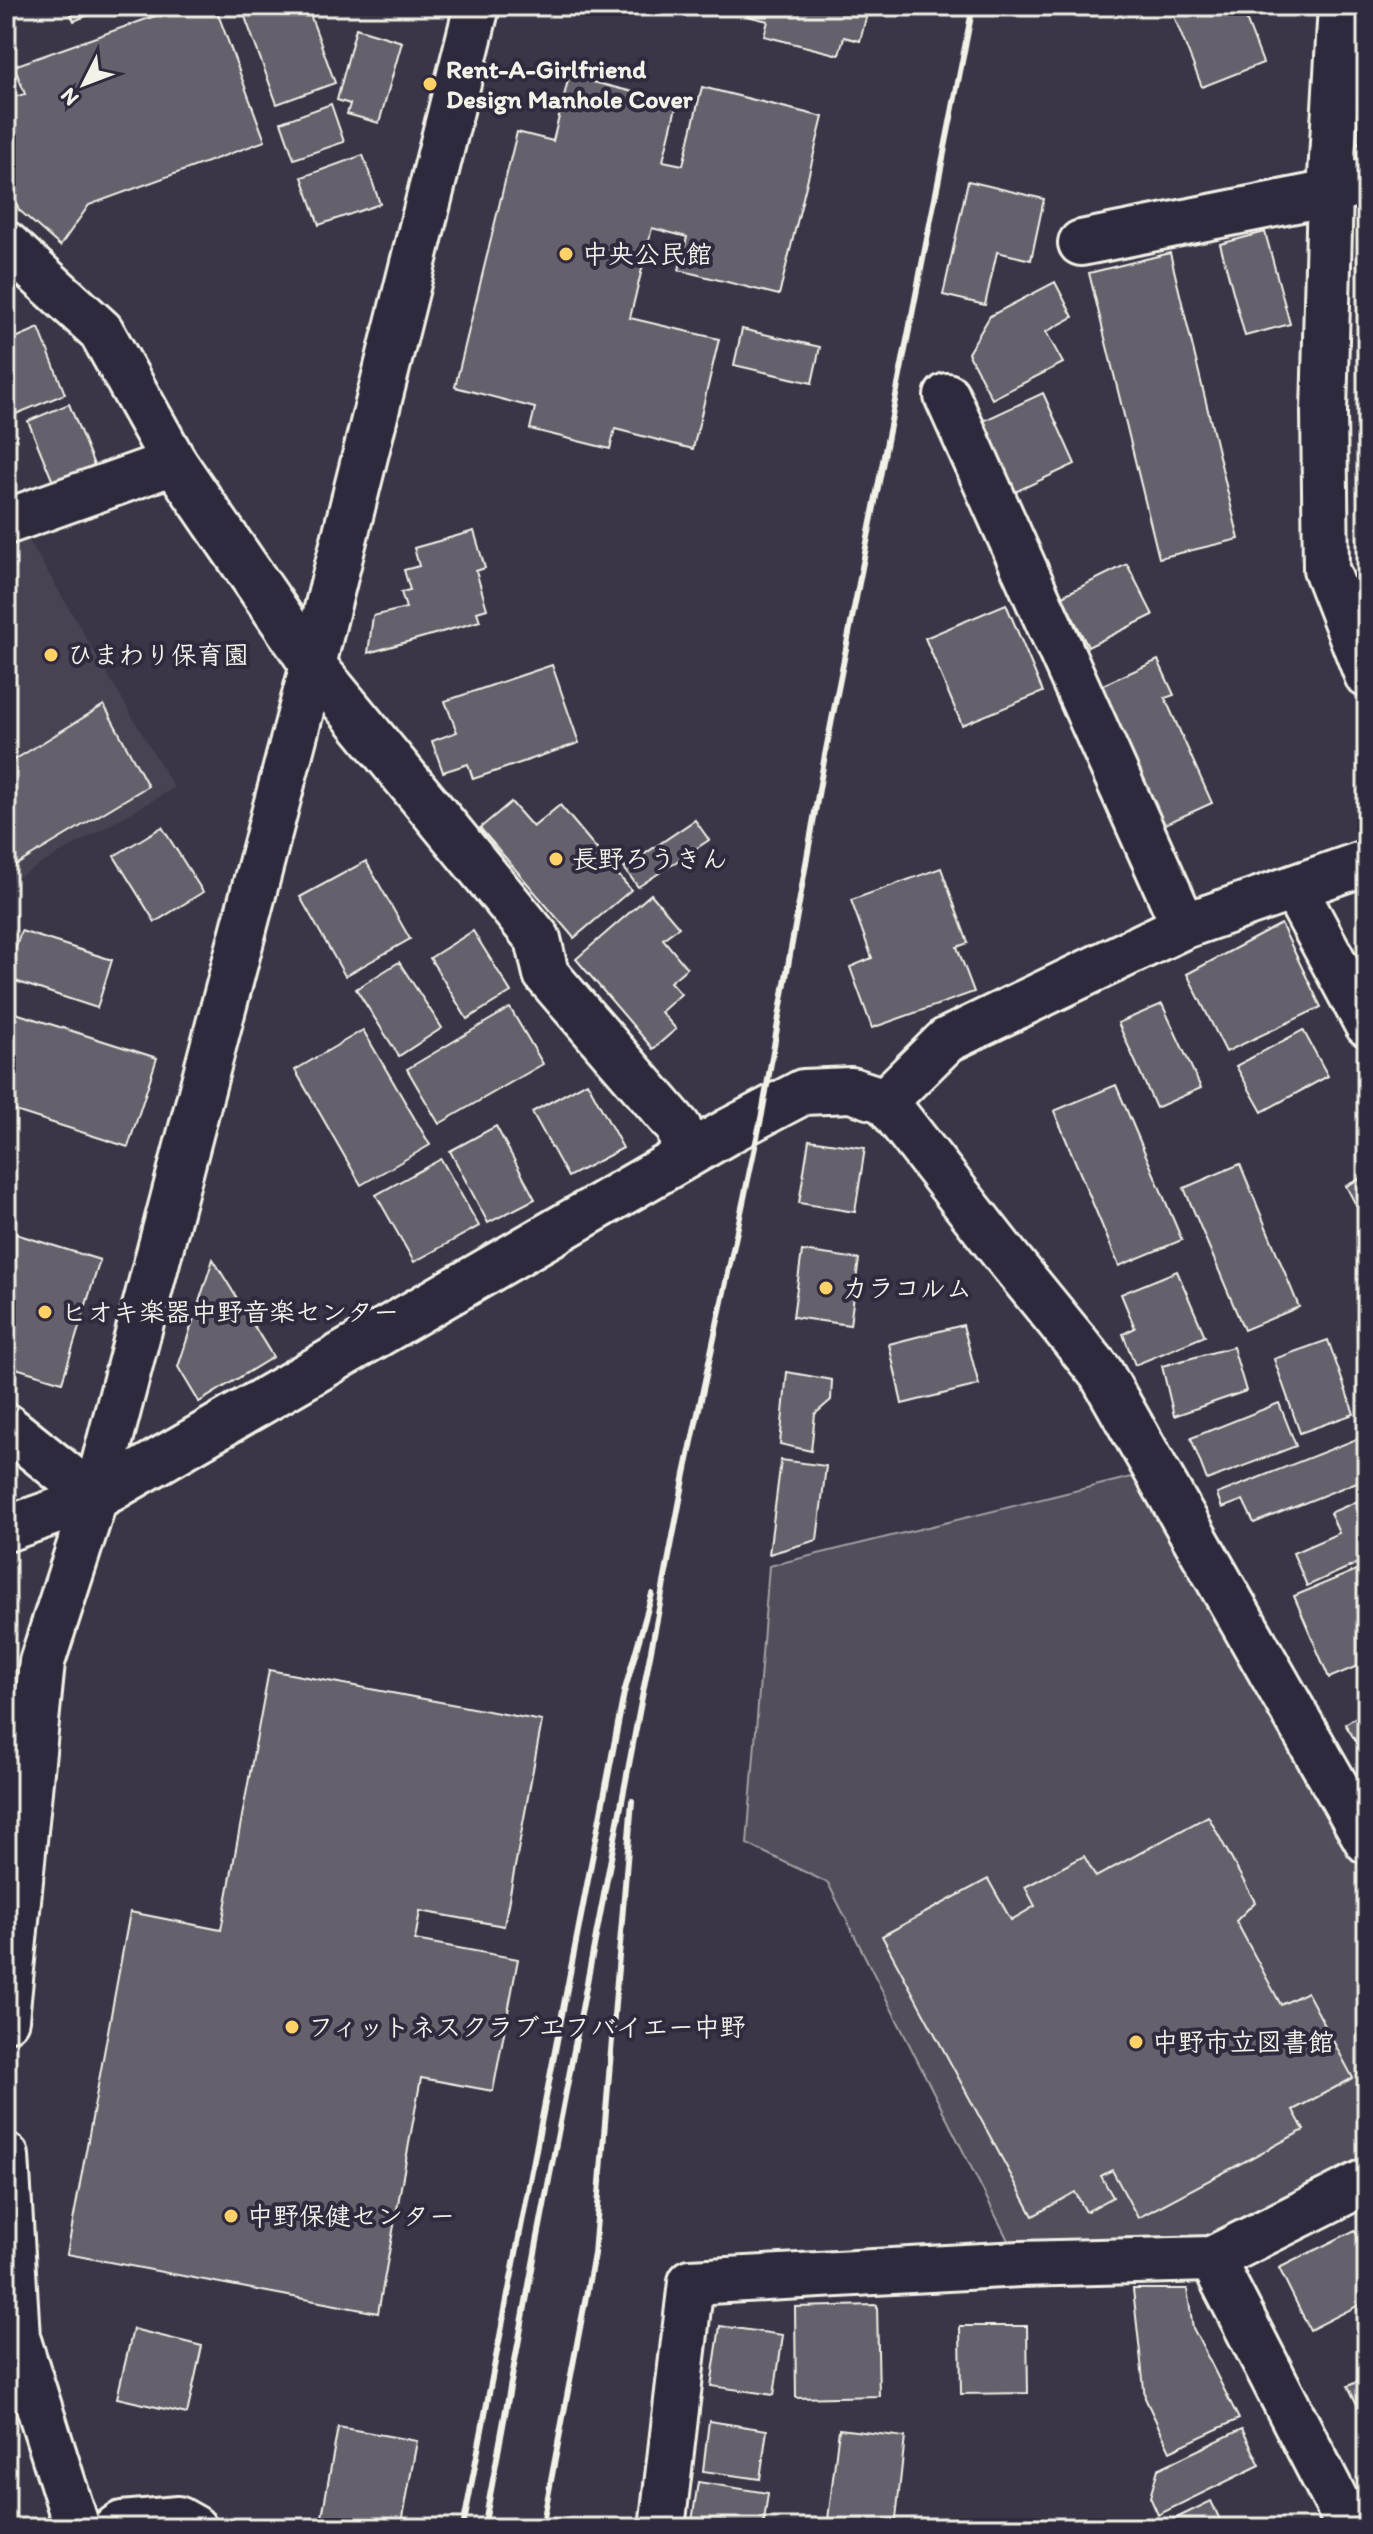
<svg xmlns="http://www.w3.org/2000/svg" width="1373" height="2534" font-family="Itim,'Klee One',sans-serif">
	<rect width="100%" height="100%" fill="#3b3647"/>
	<filter id="ink" filterUnits="userSpaceOnUse"><feTurbulence type="fractalNoise" baseFrequency=".0125" numOctaves="2"/><feDisplacementMap in="SourceGraphic" scale="16" xChannelSelector="R" yChannelSelector="G"/><feConvolveMatrix kernelMatrix="1 2 1 2 8 2 1 2 1" color-interpolation-filters="sRGB"/></filter>
	<g filter="url(#ink)">
		<path fill="#484352" d="M16,518L174,788L6,884V522Z"/>
		<path fill="#534e5c" stroke="#a4a0a2" stroke-width="2" d="M1156,1471L1367,1841V2181L1212,2259L1020,2264L828,1883L747,1844L769,1566Z"/>
		<g fill="#65616c" stroke="#f4f1e8" stroke-width="2">
			<path d="M67,6H110L74,21Z"/>
			<path d="M183,6H215L265,141L89,205L60,246L19,210L6,175V99L25,94L14,66Z"/>
			<path d="M241,6H307L335,83L277,104Z"/>
			<path d="M749,6H869L860,41L844,37L839,55L764,36L768,21L747,16Z"/>
			<path d="M1170,6H1241L1263,63L1202,87Z"/>
			<path d="M356,28L402,42L379,123L347,114L350,104L337,100Z"/>
			<path d="M569,76L677,103L663,161L683,165L702,87L823,117L779,295L679,270L687,237L652,228L630,318L719,339L693,449L615,429L610,449L530,429L535,408L455,387L517,132L553,141Z"/>
			<path d="M331,104L344,142L294,159L281,122Z"/>
			<path d="M1367,114V146L1361,149L1349,121Z"/>
			<path d="M363,155L380,204L319,225L302,177Z"/>
			<path d="M968,181L1044,199L1031,260L997,252L985,305L943,295Z"/>
			<path d="M1265,232L1290,324L1245,336L1220,244Z"/>
			<path d="M1170,253L1239,539L1159,558L1089,273Z"/>
			<path d="M1055,282L1073,317L1046,332L1063,363L992,399L968,353L990,316Z"/>
			<path d="M39,328L65,394L16,414L6,390V342Z"/>
			<path d="M742,329L820,347L812,383L734,365Z"/>
			<path d="M1043,393L1075,464L1013,493L981,422Z"/>
			<path d="M69,404L94,465L53,482L28,421Z"/>
			<path d="M474,531L485,568L476,571L487,609L477,612L480,621L368,653L373,616L406,608L401,592L410,590L404,570L419,566L414,548Z"/>
			<path d="M1127,564L1153,615L1088,647L1062,596Z"/>
			<path d="M1006,604L1043,692L962,725L925,638Z"/>
			<path d="M1158,660L1174,695L1165,698L1212,803L1161,826L1098,687Z"/>
			<path d="M552,665L579,743L473,779L468,764L443,772L432,741L457,732L445,701Z"/>
			<path d="M104,705L148,786L6,871V765Z"/>
			<path d="M511,802L533,827L560,805L631,890L574,938L480,828Z"/>
			<path d="M695,820L709,840L638,887L624,868Z"/>
			<path d="M162,827L203,892L155,922L114,856Z"/>
			<path d="M366,861L410,939L345,976L300,897Z"/>
			<path d="M941,868L968,943L957,947L974,992L872,1028L850,967L872,958L851,900Z"/>
			<path d="M651,894L679,927L663,939L687,968L670,982L681,994L661,1012L676,1029L653,1049L576,959Z"/>
			<path d="M1281,924L1321,1007L1226,1052L1187,974Z"/>
			<path d="M21,931L112,960L97,1008L6,978Z"/>
			<path d="M473,931L511,992L467,1019L430,958Z"/>
			<path d="M399,962L442,1028L399,1056L356,989Z"/>
			<path d="M1162,1004L1201,1088L1156,1108L1118,1023Z"/>
			<path d="M510,1008L543,1064L439,1124L407,1069Z"/>
			<path d="M6,1010L157,1058L128,1147L6,1108Z"/>
			<path d="M363,1030L430,1145L361,1185L295,1070Z"/>
			<path d="M1303,1030L1328,1076L1262,1112L1236,1066Z"/>
			<path d="M587,1082L623,1148L568,1177L532,1112Z"/>
			<path d="M1116,1085L1182,1240L1119,1266L1054,1111Z"/>
			<path d="M496,1126L535,1199L488,1223L450,1151Z"/>
			<path d="M809,1140L865,1148L855,1212L799,1203Z"/>
			<path d="M441,1159L479,1226L414,1262L376,1195Z"/>
			<path d="M1240,1164L1299,1307L1244,1330L1184,1188Z"/>
			<path d="M1367,1175V1226L1346,1186Z"/>
			<path d="M6,1231L100,1260L62,1382L6,1365Z"/>
			<path d="M802,1251L859,1259L850,1325L793,1317Z"/>
			<path d="M213,1259L273,1357L199,1402L178,1367Z"/>
			<path d="M1177,1271L1205,1336L1135,1365L1123,1334L1135,1328L1121,1294Z"/>
			<path d="M963,1325L979,1385L902,1404L889,1344Z"/>
			<path d="M1328,1340L1354,1414L1300,1433L1274,1359Z"/>
			<path d="M1233,1347L1246,1391L1174,1416L1162,1366Z"/>
			<path d="M787,1372L832,1380L831,1400L815,1414L811,1451L780,1444Z"/>
			<path d="M1279,1403L1296,1446L1207,1480L1191,1438Z"/>
			<path d="M1362,1437L1367,1449V1478L1254,1523L1243,1500L1222,1508L1217,1494Z"/>
			<path d="M781,1460L826,1466L817,1540L769,1554Z"/>
			<path d="M1367,1497V1559L1307,1586L1293,1553L1339,1533L1330,1513Z"/>
			<path d="M1359,1569L1367,1587V1662L1329,1678L1294,1596Z"/>
			<path d="M269,1670L542,1721L504,1926L420,1911L415,1940L518,1959L493,2091L421,2078L378,2313L67,2254L130,1912L221,1930Z"/>
			<path d="M1367,1710V1759L1345,1724Z"/>
			<path d="M1208,1816L1255,1902L1236,1921L1281,2005L1307,1992L1353,2078L1293,2110L1304,2130L1138,2218L1112,2170L1101,2176L1113,2197L1086,2212L1075,2192L1033,2216L882,1936L988,1879L1011,1920L1035,1906L1025,1887L1084,1856L1096,1877Z"/>
			<path d="M1355,2230L1367,2255V2301L1310,2330L1279,2268Z"/>
			<path d="M1133,2289H1187L1193,2328L1239,2419L1170,2451L1145,2398Z"/>
			<path d="M877,2305L879,2396L796,2398L795,2307Z"/>
			<path d="M720,2326L783,2335L774,2395L711,2386Z"/>
			<path d="M960,2326H1027L1028,2393L961,2394Z"/>
			<path d="M133,2329L202,2346L187,2414L117,2398Z"/>
			<path d="M1367,2377V2425L1348,2386Z"/>
			<path d="M709,2421L767,2430L760,2479L703,2471Z"/>
			<path d="M338,2427L417,2441L401,2528H320Z"/>
			<path d="M839,2429L905,2437L895,2528H827Z"/>
			<path d="M1242,2429L1260,2465L1158,2515L1150,2497L1158,2469Z"/>
			<path d="M698,2482L768,2493L763,2528H691Z"/>
			<path d="M1211,2501L1224,2528H1156Z"/>
		</g>
		<g fill="none" stroke-linecap="round" stroke-linejoin="round">
			<defs>
				<g id="minor">
					<path d="M1341,6L1330,193L1324,412L1326,569L1367,675"/>
					<path d="M1081,243L1330,193L1367,179"/>
					<path d="M6,244L101,331L174,462L313,665L538,939L546,974L679,1128L685,1156"/>
					<path d="M947,396L1184,926"/>
					<path d="M6,522L174,462"/>
					<path d="M1294,888L1367,1024"/>
					<path d="M885,1101L947,1040L1184,926L1367,862"/>
					<path d="M6,1426L95,1498"/>
					<path d="M6,1529L95,1498"/>
					<path d="M1212,2259L1350,2528"/>
					<path d="M116,2528L122,2524L178,2519L194,2528"/>
					<path d="M662,2528L691,2282L1020,2264L1212,2259L1367,2181"/>
				</g>
				<g id="tertiary">
					<path d="M95,1498L729,1131L803,1092L851,1090L885,1101L1005,1255L1101,1373L1367,1841"/>
					<path d="M6,2019L42,1662L95,1498L313,665L477,6"/>
					<path d="M6,2156L17,2337L77,2528"/>
				</g>
			</defs>
			<use href="#minor" stroke="#f4f1e8" stroke-width="50"/>
			<use href="#tertiary" stroke="#f4f1e8" stroke-width="50"/>
			<use href="#minor" stroke="#2f2a3d" stroke-width="44"/>
			<use href="#tertiary" stroke="#2f2a3d" stroke-width="44"/>
			<g stroke="#f4f1e8" stroke-width="6">
				<path d="M463,2528L624,1693L652,1594"/>
				<path d="M484,2528L537,2242L685,1474L762,1114L825,755L973,6"/>
				<path d="M542,2528L594,2254L632,1801"/>
			</g>
		</g>
	</g>
	<g fill="#ffd166" stroke="#2f2a3d" stroke-width="3">
		<circle cx="430" cy="84" r="8"/>
		<circle cx="566" cy="254" r="8"/>
		<circle cx="51" cy="655" r="8"/>
		<circle cx="556" cy="859" r="8"/>
		<circle cx="826" cy="1288" r="8"/>
		<circle cx="45" cy="1312" r="8"/>
		<circle cx="292" cy="2027" r="8"/>
		<circle cx="1136" cy="2042" r="8"/>
		<circle cx="231" cy="2216" r="8"/>
	</g>
	<g text-anchor="middle" stroke-width="8" stroke-linejoin="round" paint-order="stroke">
		<g font-size="26" font-weight="bold" fill="#f4f1e8" stroke="#2f2a3d" text-anchor="start">
			<text x="446" y="78">Rent-A-Girlfriend<tspan x="446" dy="30">Design Manhole Cover</tspan></text>
			<text x="582" y="263">中央公民館</text>
			<text x="67" y="664">ひまわり保育園</text>
			<text x="572" y="868">長野ろうきん</text>
			<text x="842" y="1297">カラコルム</text>
			<text x="61" y="1321">ヒオキ楽器中野音楽センター</text>
			<text x="308" y="2036">フィットネスクラブエフバイエー中野</text>
			<text x="1152" y="2051">中野市立図書館</text>
			<text x="247" y="2225">中野保健センター</text>
		</g>
	</g>
	<rect width="1373" height="2534" fill="none" stroke="#2f2a3d" stroke-width="32"/>
	<rect x="16" y="16" width="1341" height="2502" fill="none" stroke="#f4f1e8" stroke-width="3" filter="url(#ink)"/>
	<g transform="translate(84 84) rotate(228)" stroke="#2f2a3d" stroke-width="6" paint-order="stroke">
	<path d="M0-6L14 30L0 20L-14 30Z" fill="#f4f1e8"/>
	<text y="-12" font-size="22" font-weight="bold" text-anchor="middle" fill="#f4f1e8">N</text>
	</g>
</svg>
